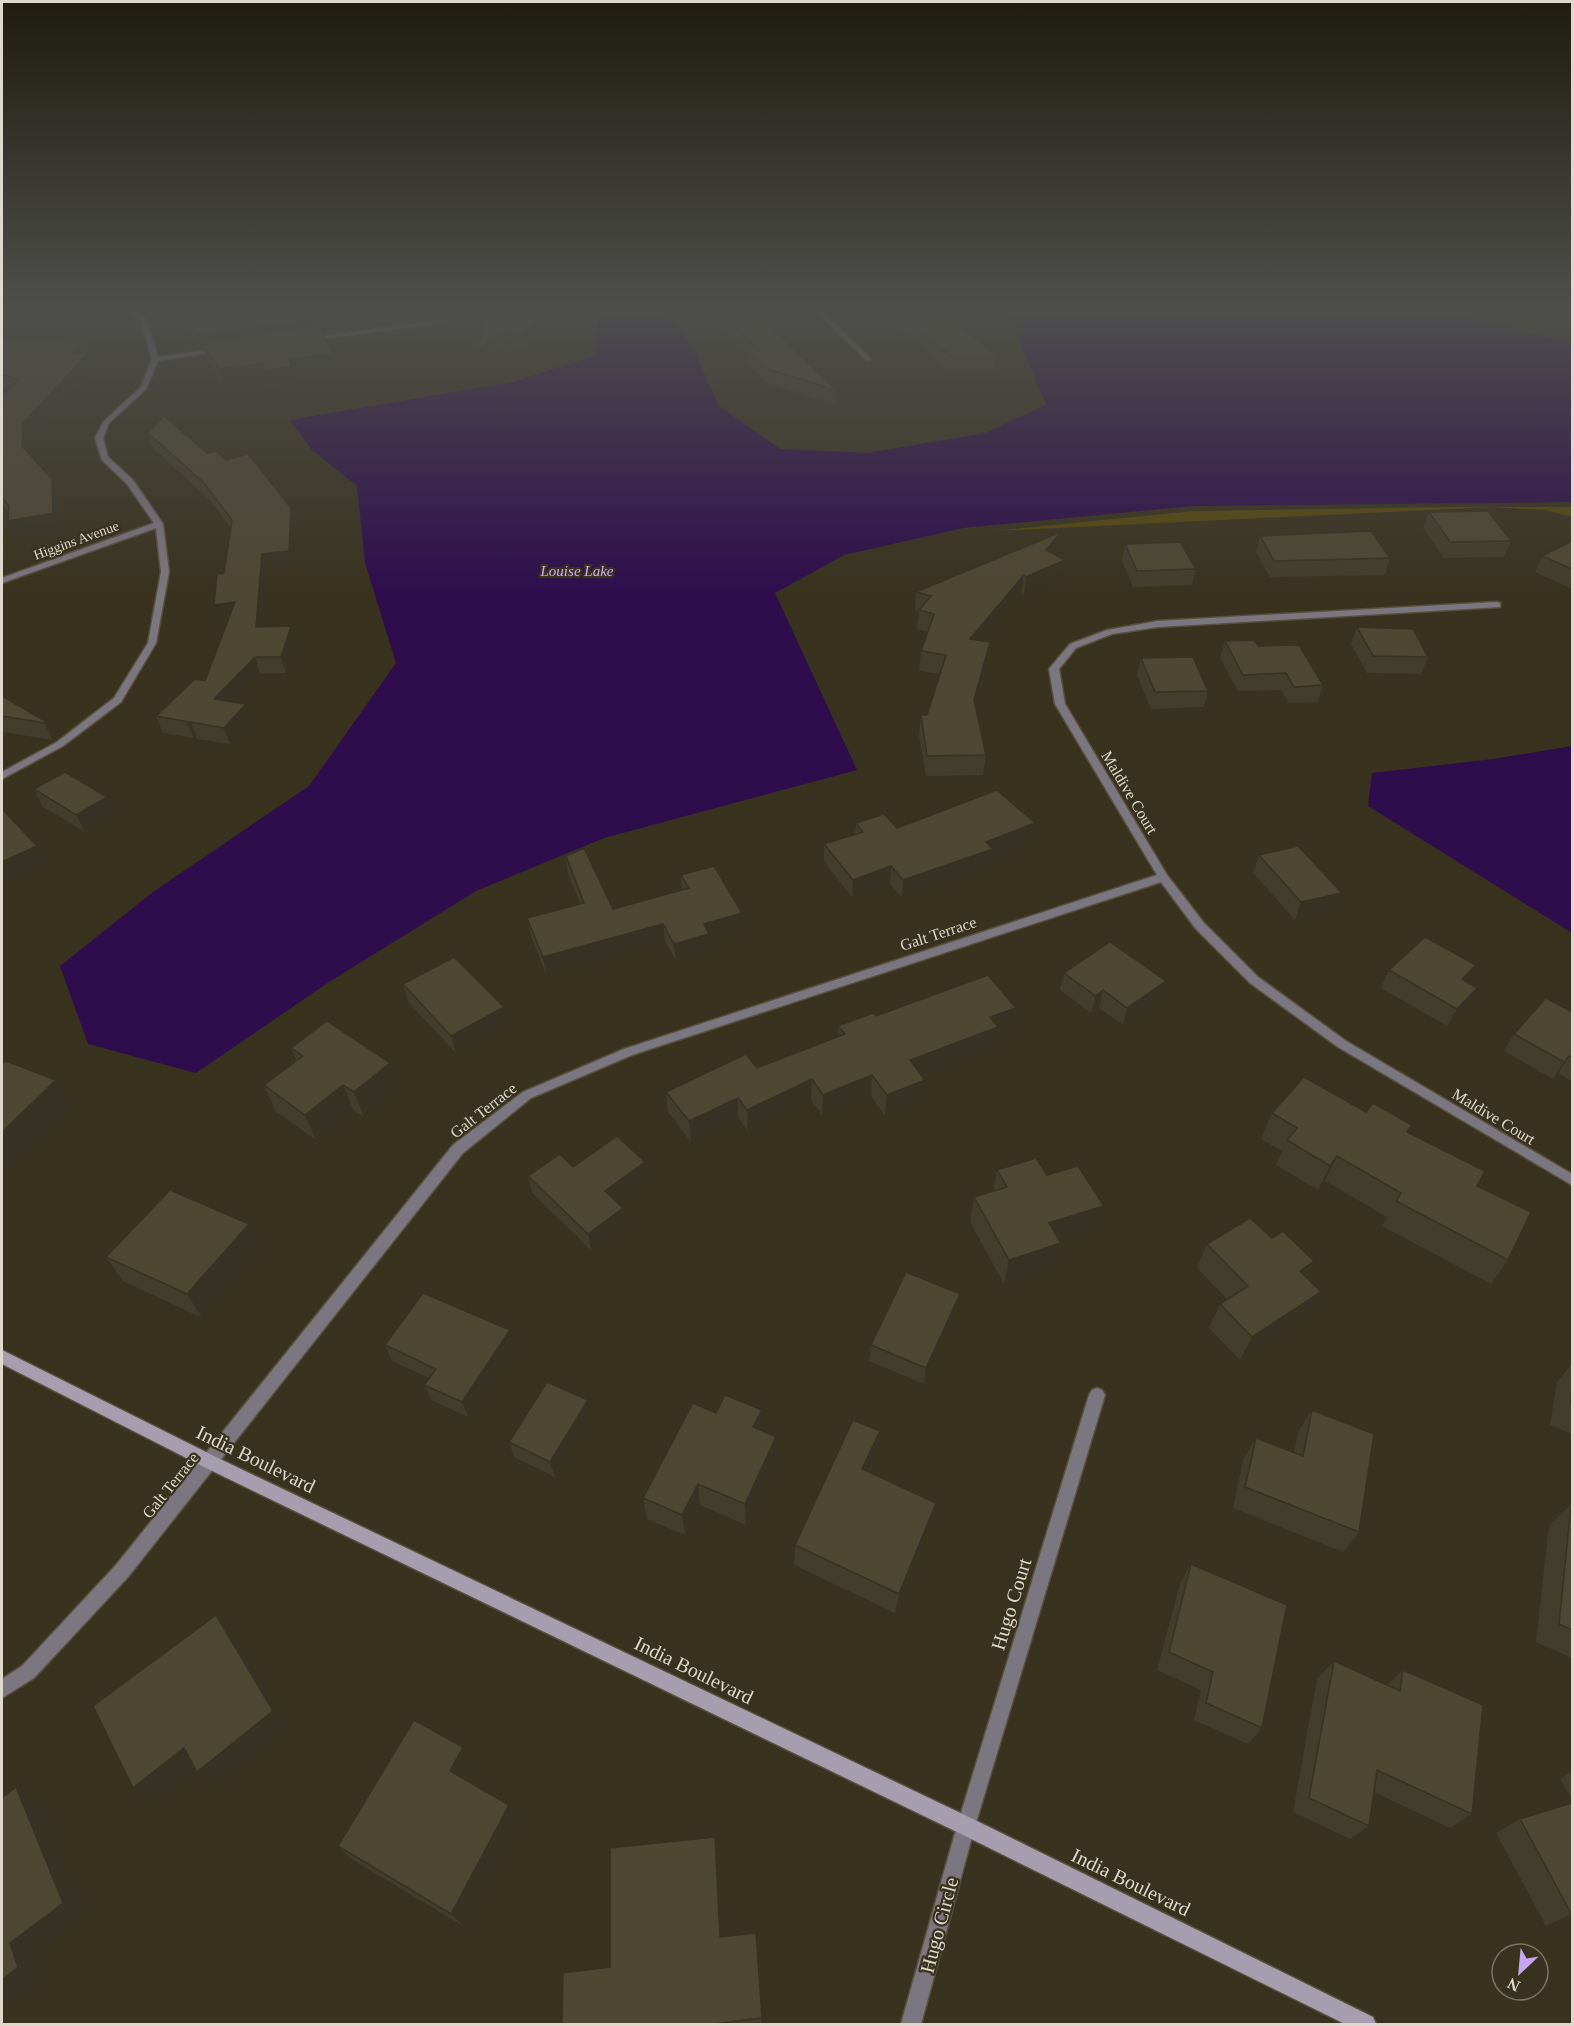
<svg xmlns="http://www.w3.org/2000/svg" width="1574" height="2026" font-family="Georgia,serif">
	<rect width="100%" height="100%" fill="#39321e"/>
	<path fill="#58480e" d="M1448,507H1572V517L1546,510L1492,507L993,531L1194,511Z"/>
	<g fill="#2f0d4d">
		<path d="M594,310H664L693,349L719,406L780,449L868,453L985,433L1046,405L1010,319L1041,310H1440L1572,344V502L1192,506L963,528L844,555L775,593L857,770L604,838L476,891L329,982L196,1073L88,1044L60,966L153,892L309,786L396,663L365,563L357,486L312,450L290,420L513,382L595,356L598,320Z"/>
		<path d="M1572,746V933L1368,806L1372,773L1493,759Z"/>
	</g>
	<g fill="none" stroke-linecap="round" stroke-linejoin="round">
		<defs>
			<g id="street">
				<path d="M129,310H136L146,319L158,357L219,349L222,351L158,361L146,389L109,423L103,438L108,457L133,480L163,524L169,572L156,643L121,702L63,746L2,779V772L57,742L114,698L148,643L161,572L156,528L2,583V578L154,523L127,484L102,460L95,438L104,421L141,387L152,359L140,320Z"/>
				<path d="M814,310H820L870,358V360H866Z"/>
				<path d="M444,319L446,322L308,341L305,339Z"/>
				<path d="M1497,602L1500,603V607L1158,627L1112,634L1076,648L1059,669L1065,704L1167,875L1204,923L1258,977L1346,1041L1572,1174V1185L1338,1047L1250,983L1196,929L1161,882L632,1055L531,1098L463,1153L128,1577L34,1678L2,1698V1679L22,1666L116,1565L453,1145L523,1092L624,1049L1157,875L1055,704L1049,669L1070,644L1107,630L1158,621Z"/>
				<path d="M1097,1388L1102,1390L1105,1395L975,1826L921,2024H901L957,1826L1089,1395L1092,1390Z"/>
			</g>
			<path id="secondary" d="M2,1350L216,1457L973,1819L1373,2017L1376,2024H1345L959,1833L204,1467L2,1364Z"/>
		</defs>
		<use href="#street" stroke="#57503e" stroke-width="3"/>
		<use href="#secondary" stroke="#57503e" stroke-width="3"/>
		<use href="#street" fill="#7b7781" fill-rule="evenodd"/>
		<use href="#secondary" fill="#a49eae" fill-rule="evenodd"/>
	</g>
	<g fill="#433d2b">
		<path d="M176,310H313L335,368L292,374L294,381L269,385L267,377L223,383L206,357L204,349H201Z"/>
		<path d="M488,310H541L536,339L523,347L511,344L480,364L477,350Z"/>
		<path d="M707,310H768V318L762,319L836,390V405L768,383L746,362V351Z"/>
		<path d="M861,310H899L996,355L994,370L948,369L896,325L897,315L863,316Z"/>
		<path d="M2,341L89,352L94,366L29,438V454L58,494L60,529L15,536L8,521V513L2,505V396L8,390L2,388Z"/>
		<path d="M148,433L226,460L291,508L296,524L294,567L267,570L262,627L291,626L296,642L286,673L260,674L233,702L252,721L230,744L197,739L195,741L194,738L163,733L156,716L205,681L228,620L219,621L231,528L209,499L153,448Z"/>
		<path d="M1429,512L1511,541L1504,557L1444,558L1423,528Z"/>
		<path d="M1061,532L1058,551L1055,554L1062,579L1024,595L1021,594L982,641L988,661L975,706L986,755L983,775L926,776L919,735L921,715H927L940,674L919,671L921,651L928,632L917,629L919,612L915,611L916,592Z"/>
		<path d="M1260,536L1390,558L1385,575L1270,577L1256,552Z"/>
		<path d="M1572,541V589L1535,572L1542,556Z"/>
		<path d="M1125,544L1196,569L1192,585L1133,587L1122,561Z"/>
		<path d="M1357,627L1428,657L1421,674L1367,673L1351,644Z"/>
		<path d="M1225,641L1323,685L1318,702L1289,703L1281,690L1238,691L1220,658Z"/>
		<path d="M1141,658L1208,691L1204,707L1151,709L1137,675Z"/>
		<path d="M2,696L45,721L53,738V740L2,732Z"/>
		<path d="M34,789L107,797L115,814L85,832L43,807Z"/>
		<path d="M856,823L897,828L1032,840L992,856L990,866L902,897L890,884L852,897L824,862V844L855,834Z"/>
		<path d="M1259,855L1342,893L1335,910L1295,920L1253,873Z"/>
		<path d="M566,856L613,909L682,889L681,875L742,913L743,931L710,940V951L676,961L665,941L546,974L531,936L527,918L580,904L568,873Z"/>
		<path d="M1389,970L1467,1005L1447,1026L1381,988Z"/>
		<path d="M1064,973L1161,998L1123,1025L1099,1008L1091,1013L1060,990Z"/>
		<path d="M403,984L504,1007L507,1024L456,1053L408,1002Z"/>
		<path d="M1016,1008L1012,1028L997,1034L994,1048L922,1076L923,1101L885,1116L871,1096L822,1115L811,1100L748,1131L738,1118L691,1142L668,1112L666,1092L757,1068L838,1037V1026L876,1016Z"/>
		<path d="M1572,1012V1081L1558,1073L1553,1079L1504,1051L1514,1034Z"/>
		<path d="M291,1048L399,1089L364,1117L353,1110L316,1140L275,1111L264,1085L296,1060Z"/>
		<path d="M1366,1112L1408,1132L1477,1186L1508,1260L1491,1284L1382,1226L1387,1217L1325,1181L1318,1190L1276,1165L1282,1151L1261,1139L1272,1113Z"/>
		<path d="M573,1167L648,1178L616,1202L623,1208L625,1224L591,1250L532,1193L528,1176Z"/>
		<path d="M997,1170L1047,1175L1096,1230L1061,1242L1054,1267L1004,1284L970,1222L974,1197L993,1191Z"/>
		<path d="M249,1224L261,1248L202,1318L123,1281L106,1257Z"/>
		<path d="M1272,1238L1314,1261L1306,1277L1321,1292L1308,1315L1240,1360L1209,1328L1220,1304L1227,1299L1197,1268L1207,1244Z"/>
		<path d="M957,1310L924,1384L869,1361L871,1345Z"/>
		<path d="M385,1345L514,1346L468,1417L431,1400L424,1385L429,1378L392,1361Z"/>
		<path d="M1572,1364V1434L1550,1425L1557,1382Z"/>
		<path d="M1312,1410L1359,1532L1343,1552L1233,1508L1243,1460L1256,1438L1294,1453L1298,1432Z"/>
		<path d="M716,1413L762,1431L777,1459L746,1525L700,1505L685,1535L647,1519L643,1498Z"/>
		<path d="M591,1415L555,1477L514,1457L509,1442Z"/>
		<path d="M880,1431L877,1453L869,1472L932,1523L895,1613L794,1565L795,1545Z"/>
		<path d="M1571,1505H1572V1658L1536,1642L1549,1525Z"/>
		<path d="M1191,1564L1262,1728L1248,1744L1194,1720L1201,1690L1157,1670L1180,1584Z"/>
		<path d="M1334,1661L1387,1685L1403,1670L1472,1814L1450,1828L1374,1792L1369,1826L1350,1839L1293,1812L1317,1679Z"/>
		<path d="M463,1747L473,1763L464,1779L518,1819L463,1926L353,1860L338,1846Z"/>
		<path d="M1572,1771V1799L1560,1779Z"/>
		<path d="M1572,1803V1917L1546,1926L1496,1833L1520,1819Z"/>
		<path d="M715,1837L717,1850L722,1937L756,1933L762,2025H562L610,1967Z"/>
	</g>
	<g fill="#373223">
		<path d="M537,310H541L536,339L523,347L521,333Z"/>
		<path d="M750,310H768V318L750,321Z"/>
		<path d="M317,319L321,333L202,342L204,349H201L197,335Z"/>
		<path d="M508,330L511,344L480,364L477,350Z"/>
		<path d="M84,342L94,366L29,438V462L22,446L23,423L74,352Z"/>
		<path d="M332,354L335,368L292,374L294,381L269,385L267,377L223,383L219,369Z"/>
		<path d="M52,479L58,494L60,529L15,536L8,521Z"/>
		<path d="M291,508L296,524L294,567L267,570L261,644L256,627L262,554Z"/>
		<path d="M1061,532L1058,551L1043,568L1046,550Z"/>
		<path d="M1065,560L1062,579L1024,595L1026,577Z"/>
		<path d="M1024,575L1021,594L968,658L970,639Z"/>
		<path d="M235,602L240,618L219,621L214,605Z"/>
		<path d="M291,626L296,642L286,673L281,657Z"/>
		<path d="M990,642L988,661L971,720L974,700Z"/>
		<path d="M255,657L260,674L220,716L214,699Z"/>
		<path d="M246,704L252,721L230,744L224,728Z"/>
		<path d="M45,721L53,738V740L44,723Z"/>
		<path d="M191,722L197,739L195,741L188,724Z"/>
		<path d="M107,797L115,814L85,832L76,815Z"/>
		<path d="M1035,823L1032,840L992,856L990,866L902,897L903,880L986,842Z"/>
		<path d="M37,846L46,863L2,884V862Z"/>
		<path d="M891,866L890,884L852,897L853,880Z"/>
		<path d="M1342,893L1335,910L1295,920L1301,902Z"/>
		<path d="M742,913L743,931L710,940V951L676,961L674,944L704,924Z"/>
		<path d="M663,924L665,941L546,974L543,957Z"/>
		<path d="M1476,965L1467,982L1462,979Z"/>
		<path d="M1166,981L1161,998L1123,1025L1127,1008Z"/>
		<path d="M1477,988L1467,1005L1447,1026L1457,1009Z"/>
		<path d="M1103,990L1099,1008L1091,1013L1096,996Z"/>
		<path d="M504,1007L507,1024L456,1053L451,1036Z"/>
		<path d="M1016,1008L1012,1028L997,1034L994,1048L908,1081L910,1060L990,1017Z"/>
		<path d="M1569,1056L1558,1073L1553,1079L1564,1062Z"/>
		<path d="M390,1063L399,1089L364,1117L354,1092Z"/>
		<path d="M872,1075L871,1096L822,1115L823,1095Z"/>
		<path d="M812,1079L811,1100L748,1131L747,1110Z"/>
		<path d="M56,1080L72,1106L2,1174V1132Z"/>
		<path d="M925,1080L923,1101L885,1116L887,1095Z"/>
		<path d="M343,1085L353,1110L316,1140L305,1115Z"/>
		<path d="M738,1098V1118L691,1142L689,1121Z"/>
		<path d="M1337,1156L1325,1181L1318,1190L1330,1166Z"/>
		<path d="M645,1162L648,1178L608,1208L605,1191Z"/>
		<path d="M1104,1206L1096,1230L1043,1248L1049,1223Z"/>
		<path d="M623,1208L625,1224L591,1250L588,1234Z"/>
		<path d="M249,1224L261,1248L202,1318L187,1294Z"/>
		<path d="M1061,1243L1054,1267L1004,1284L1009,1260Z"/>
		<path d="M1314,1261L1302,1285L1300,1271Z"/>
		<path d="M1321,1292L1308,1315L1240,1360L1252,1337Z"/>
		<path d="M960,1294L957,1310L924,1384L926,1368Z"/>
		<path d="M510,1330L514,1346L468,1417L462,1402Z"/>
		<path d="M588,1400L591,1415L555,1477L550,1462Z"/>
		<path d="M762,1410V1432L753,1427Z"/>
		<path d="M880,1431L877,1453L860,1491L862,1469Z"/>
		<path d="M776,1437L777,1459L746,1525L745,1504Z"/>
		<path d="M698,1484L700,1505L685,1535L682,1515Z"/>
		<path d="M936,1503L932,1523L895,1613L899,1594Z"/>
		<path d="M216,1615L233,1634L289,1728L215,1787L197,1772Z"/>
		<path d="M463,1747L473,1763L460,1786L450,1771Z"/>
		<path d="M184,1748L203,1764L154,1803L133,1788Z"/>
		<path d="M16,1787L41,1802L87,1914L36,1954L45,1977L2,2010V1980L10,1943Z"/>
		<path d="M509,1805L518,1819L463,1926L451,1914Z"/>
		<path d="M715,1837L717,1850L723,1948L720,1937Z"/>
		<path d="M1572,1914V1917L1546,1926Z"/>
	</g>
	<g fill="#4e4732" stroke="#373223" stroke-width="1.5">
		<path d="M181,310H313L317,319L197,335Z"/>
		<path d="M488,310H537L534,325L521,333L508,330L477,350Z"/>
		<path d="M719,310H753L836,390L767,369L746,347L754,346Z"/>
		<path d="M904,310H939L996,355H950L897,311Z"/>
		<path d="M320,326L332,354L289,359L291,367L265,370L263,363L219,369L202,342Z"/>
		<path d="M2,341L84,342L74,352H89L23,423L22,446L52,479L53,513L8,521L9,506L2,497V396L19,379L2,375Z"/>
		<path d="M164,416L207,453L216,451L226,460L248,454L291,508L289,551L262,554L256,627L291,626L281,657H255L214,699L246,704L224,728L191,722L188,724L189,722L156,716L195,679L205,681L235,602L214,605L217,574L224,573L232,520L204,483L148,433Z"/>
		<path d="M1488,511L1511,541L1450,542L1429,512Z"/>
		<path d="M1371,531L1390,558L1274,561L1260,536Z"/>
		<path d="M1061,532L1046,550L1065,560L1026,577L1024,575L970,639L990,642L974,700L986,755L927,756L921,715H927L946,655L921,651L934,614L919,610L931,596L916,592Z"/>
		<path d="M1572,541V569L1542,556Z"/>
		<path d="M1180,542L1196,569L1137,571L1125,544Z"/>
		<path d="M1357,627L1413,629L1428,657L1373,656Z"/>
		<path d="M1254,640L1258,646L1299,645L1323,685L1294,687L1286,673L1243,675L1225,641Z"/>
		<path d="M1193,657L1208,691L1155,692L1141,658Z"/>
		<path d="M2,696L45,721L44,723L2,716Z"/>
		<path d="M65,772L107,797L76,815L34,789Z"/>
		<path d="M997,790L1035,823L986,842L993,849L903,880L891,866L853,880L824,844L863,832L856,823L884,814L897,828Z"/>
		<path d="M2,809L37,846L2,862Z"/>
		<path d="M1298,846L1342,893L1301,902L1259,855Z"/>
		<path d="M584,848L613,909L689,888L681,875L714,866L742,913L704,924L709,934L674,944L663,924L543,957L527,918L584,903L566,856Z"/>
		<path d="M1425,937L1476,965L1462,979L1477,988L1457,1009L1389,970Z"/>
		<path d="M1110,942L1166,981L1127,1008L1103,990L1096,996L1064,973Z"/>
		<path d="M454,957L504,1007L451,1036L403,984Z"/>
		<path d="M988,975L1016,1008L990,1017L998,1027L910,1060L925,1080L887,1095L872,1075L823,1095L812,1079L747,1110L738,1098L689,1121L666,1092L746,1054L757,1068L845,1034L838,1026L873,1013L876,1016Z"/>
		<path d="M1546,998L1572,1012V1058L1569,1056L1564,1062L1514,1034Z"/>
		<path d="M327,1021L390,1063L354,1092L343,1085L305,1115L264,1085L303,1056L291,1048Z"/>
		<path d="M6,1061L56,1080L2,1132V1064Z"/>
		<path d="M1304,1077L1366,1112L1373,1103L1412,1125L1407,1132L1485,1171L1477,1186L1531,1212L1508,1260L1396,1201L1401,1193L1337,1156L1330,1166L1287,1140L1297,1128L1272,1113Z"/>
		<path d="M617,1136L645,1162L605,1191L623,1208L588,1234L528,1176L560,1154L573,1167Z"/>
		<path d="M1036,1158L1047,1175L1078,1166L1104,1206L1049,1223L1061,1243L1009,1260L974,1197L1007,1187L997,1170Z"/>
		<path d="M170,1190L249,1224L187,1294L106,1257Z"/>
		<path d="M1250,1218L1272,1238L1283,1231L1314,1261L1300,1271L1321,1292L1252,1337L1220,1304L1248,1286L1207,1244Z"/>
		<path d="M906,1272L960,1294L926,1368L871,1345Z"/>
		<path d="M423,1293L510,1330L462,1402L424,1385L436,1369L385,1345Z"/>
		<path d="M547,1382L588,1400L550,1462L509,1442Z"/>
		<path d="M1572,1389V1403H1571Z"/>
		<path d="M725,1395L762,1410L753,1427L776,1437L745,1504L698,1484L682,1515L643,1498L693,1403L716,1413Z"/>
		<path d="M1312,1410L1374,1434L1359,1532L1245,1487L1256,1438L1303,1456Z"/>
		<path d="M853,1420L880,1431L862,1469L936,1503L899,1594L795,1545Z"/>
		<path d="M1571,1505H1572V1630L1559,1624Z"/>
		<path d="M1191,1564L1287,1605L1262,1728L1206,1703L1213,1672L1169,1652Z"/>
		<path d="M216,1615L273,1711L197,1772L184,1748L133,1788L93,1706Z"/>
		<path d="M1334,1661L1400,1691L1403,1670L1483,1705L1472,1814L1377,1770L1369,1826L1309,1798Z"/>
		<path d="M414,1720L463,1747L450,1771L509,1805L451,1914L338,1846Z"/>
		<path d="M16,1787L63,1903L10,1943L18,1967L2,1980V1798Z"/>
		<path d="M1572,1803V1915L1520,1819Z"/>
		<path d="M715,1837L720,1937L756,1933L762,2018L705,2025H562L563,1973L610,1967V1848Z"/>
	</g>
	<linearGradient id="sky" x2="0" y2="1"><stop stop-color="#1f1c10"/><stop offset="0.52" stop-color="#4e4f4c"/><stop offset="1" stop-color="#4e4f4c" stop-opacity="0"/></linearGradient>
	<rect width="1574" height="594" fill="url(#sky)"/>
	<g text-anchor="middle" stroke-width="4.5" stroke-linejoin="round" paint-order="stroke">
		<g font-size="14" fill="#dddacd" stroke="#39321e">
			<text transform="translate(76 540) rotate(-20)" y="5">Higgins Avenue</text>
		</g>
		<g font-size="15" font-style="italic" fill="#d0aefb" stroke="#39321e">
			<text x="577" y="576">Louise Lake</text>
		</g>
		<g font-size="16" fill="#dddacd" stroke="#39321e">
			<text transform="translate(1130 792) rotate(59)" y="6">Maldive Court</text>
			<text transform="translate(938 933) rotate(-18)" y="6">Galt Terrace</text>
			<text transform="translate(483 1110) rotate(-38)" y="6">Galt Terrace</text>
			<text transform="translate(1494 1116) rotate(31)" y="6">Maldive Court</text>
			<text transform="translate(170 1485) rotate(-51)" y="6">Galt Terrace</text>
		</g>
		<g font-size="20" fill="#dddacd" stroke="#39321e">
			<text transform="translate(256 1459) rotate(26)" y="7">India Boulevard</text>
			<text transform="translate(1011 1604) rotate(-73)" y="7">Hugo Court</text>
			<text transform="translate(694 1670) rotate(26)" y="7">India Boulevard</text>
			<text transform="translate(1131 1882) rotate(26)" y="7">India Boulevard</text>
			<text transform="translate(939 1925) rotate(-75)" y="7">Hugo Circle</text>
		</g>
	</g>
	<rect width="1574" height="2026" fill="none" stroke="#dddacd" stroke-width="6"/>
	<g transform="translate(1520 1972) rotate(206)"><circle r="28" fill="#39321e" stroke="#7b7564" stroke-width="1.5"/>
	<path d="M0-4.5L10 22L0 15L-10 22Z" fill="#c6a6f0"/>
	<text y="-9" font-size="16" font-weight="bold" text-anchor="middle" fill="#dddacd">N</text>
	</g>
</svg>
